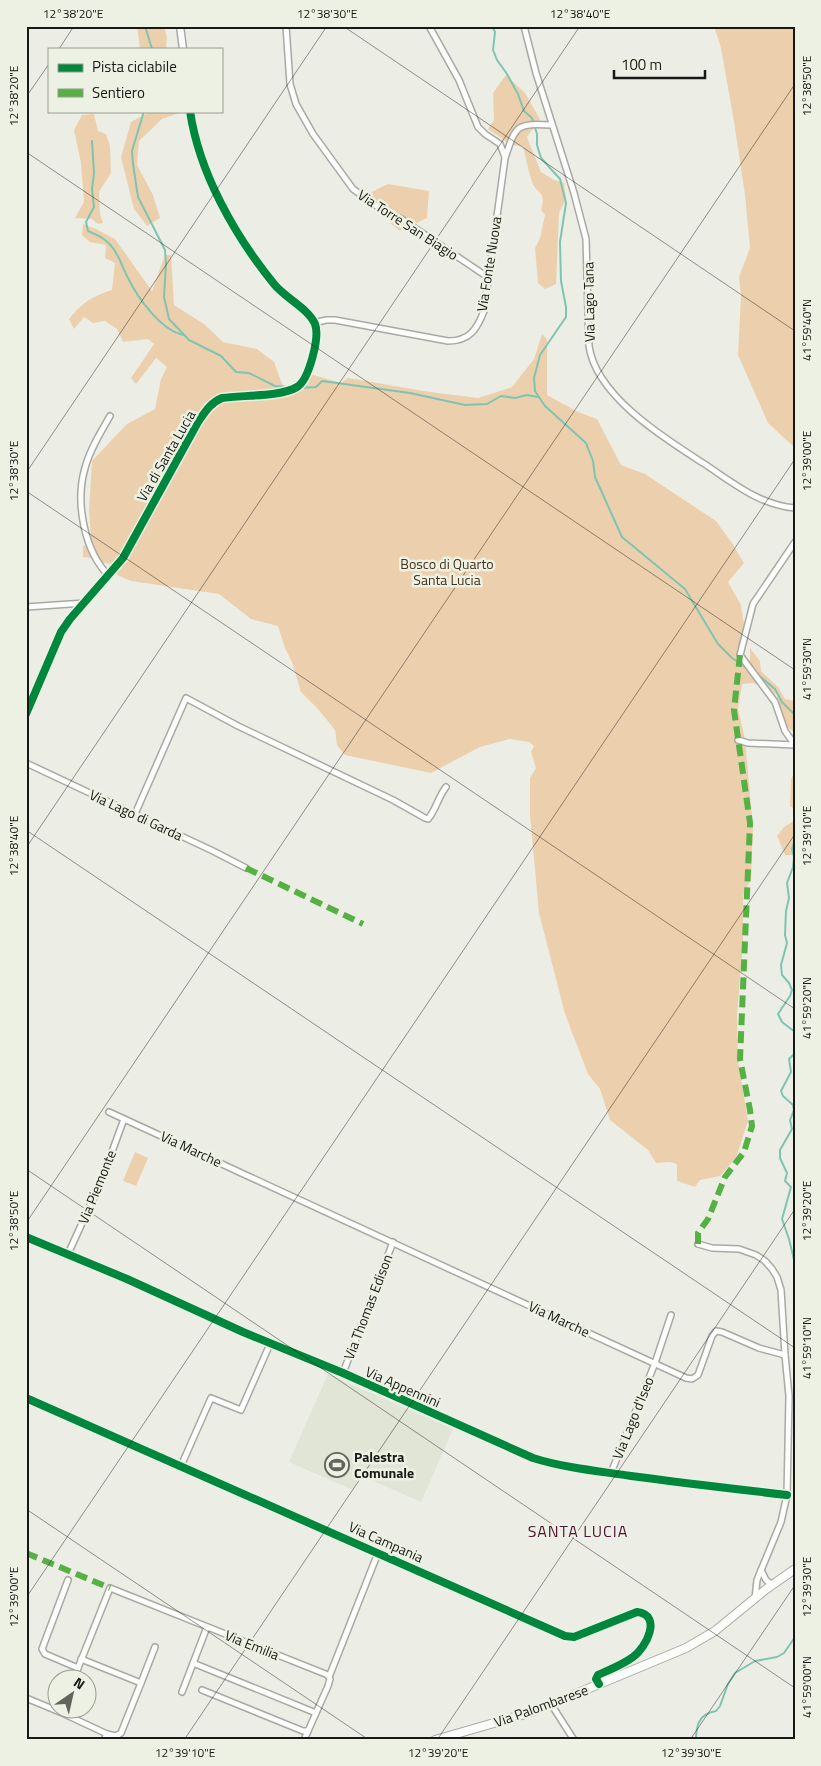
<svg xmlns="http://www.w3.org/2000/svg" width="821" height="1766" font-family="'Titillium Web',sans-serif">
	<rect width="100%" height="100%" fill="#eceee6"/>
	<path fill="#e0e5d6" d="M328,1374L453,1429L421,1502L360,1475L353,1490L289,1462Z"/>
	<g fill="#ecd0ae">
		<path d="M137,26H164L167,37L166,49H140Z"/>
		<path d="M714,26H795V448L768,423L738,355L741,296L739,277L750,248L745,195L734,122L721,48Z"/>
		<path d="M506,75L525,93L540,119L527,137L541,172L554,180L564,183L566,199L559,213L556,284L545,289L538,283L535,248L540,238L545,215L541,210C547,190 536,194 532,182C528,171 526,158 523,146L511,145L488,129L494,120L493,93Z"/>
		<path d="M151,111L182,112L162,119L139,141L137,165L153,195L160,218L147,226L134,209L121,157L131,122Z"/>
		<path d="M94,114L98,131L106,134L110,146L111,173L99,192L100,214L103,223L98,224L92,219L75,218L84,202L81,163L74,130L82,115Z"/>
		<path d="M388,184L429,191L427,218L400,231L390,223L391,213L370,200L365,195Z"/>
		<path d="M83,224L96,229L115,239L152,291L165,255H171L174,305L204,324L223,342L257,349L274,362L281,381L288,394C300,390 305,386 310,374L341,383L348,378L430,392L478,398L512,387L534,359L542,334L547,339V395L578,412L597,419L621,465L645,474L716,521L732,543L744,563L728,582L741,605L745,631L738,650L750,662V648L760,661L761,671L778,687L785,699L795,701V732C781,726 777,710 777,695L754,683L742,684L738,709L745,739L753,828L751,879L743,896V943L737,1015L738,1061L748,1121L736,1158L720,1176L700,1180L695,1187L677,1181V1164L670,1162L656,1163L648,1150L610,1120L600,1089L588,1074L565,1014L539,913L530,815V778L536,768L531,752L534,746L529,742L510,739L480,747L431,773L345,755L337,745L335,730L318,709L301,692L292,662L285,648L278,626L251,619L219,594L131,581L117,575V564C101,565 99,558 83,557V547L91,538L89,510L92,461L127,424L155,409L161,379L167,367L156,358L136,384L131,378L154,344L148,339L123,342L117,329L105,321L93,323L84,317L74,329L69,319C83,302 91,297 112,290L115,263L105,258L106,245L90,242L82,235Z"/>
		<path d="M795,771V810L790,806L791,779Z"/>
		<path d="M795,820V855H785L777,836L784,827Z"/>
		<path d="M135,1152L148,1158L136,1186L123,1181Z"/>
	</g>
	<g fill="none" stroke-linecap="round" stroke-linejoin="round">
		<g stroke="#7ec5b1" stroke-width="2">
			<path d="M145,26L152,49"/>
			<path d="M492,26L495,32L493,50L497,60L507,74L518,94L524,111L532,118L537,134V145L541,158L560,179L566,203L560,242L561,281L566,307V317L540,355L534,378L535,391L545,406L586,443L593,461L595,477L622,537L685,589L718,644L732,658L747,668"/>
			<path d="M144,111L132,151L133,164L138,197L165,250L166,263L164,297L169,319L189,340L221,356L236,372L249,373L275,386L290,387"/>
			<path d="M92,141L94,173L92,189L94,207L86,222L88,231C94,234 100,236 105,240C117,249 121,264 127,276C137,297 161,331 184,335"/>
			<path d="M298,388L316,387L322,381L410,393L465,405L487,404L501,396L515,398L527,395L538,397"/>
			<path d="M757,674L775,689L782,702L795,715"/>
			<path d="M795,839L792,849L794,857L793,867L787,883L789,898L786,911L785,935L787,943L781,965L782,975L789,983L792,990L790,996L778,1014L782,1022L795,1032"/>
			<path d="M795,1053L789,1059L791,1072L781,1091L783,1096L793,1105L794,1110L790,1120L792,1129L780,1150V1158L787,1173L785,1181L791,1187L782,1219L789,1239L795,1264"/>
			<path d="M696,1740C696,1725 699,1714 716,1711L720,1706L728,1684L735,1673L755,1661L777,1657L784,1653L795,1637"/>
		</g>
		<defs>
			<g id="minor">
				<path d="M286,26L290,84L296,104L313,134L353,189L385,212L403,220L489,278"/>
				<path d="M429,26L459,80L478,127L485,134L500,144L505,157"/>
				<path d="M524,26L536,73L574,193L586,239L589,346C596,396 664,438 703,463C732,482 759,505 795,508"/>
				<path d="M314,323L326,320H335L448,341C470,341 477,329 484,311L505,158C516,125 516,123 552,125"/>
				<path d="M795,542L753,604L740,655L775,702L785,731L795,745"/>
				<path d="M109,576C84,551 75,502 85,468C90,449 101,432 110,416"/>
				<path d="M26,607L85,603"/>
				<path d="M738,740L748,743L795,745"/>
				<path d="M26,763L213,851L246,868"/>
				<path d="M135,814L186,698L238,726L393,800L425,818L428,819C436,810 438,797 446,787"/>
				<path d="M109,1112L686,1378L692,1379L698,1375L712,1336L716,1331L722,1332L759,1348L785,1355"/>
				<path d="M26,1237L127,1279L243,1332L343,1373L533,1458C565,1468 598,1471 631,1476C683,1483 735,1489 787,1495"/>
				<path d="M698,1244L712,1248L739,1249L756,1255L765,1261L772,1269L777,1277L781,1290L785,1355L789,1396L787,1495L781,1522L757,1580L755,1599"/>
				<path d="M68,1254L102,1179L124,1119"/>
				<path d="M343,1373L393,1242"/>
				<path d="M26,1398L565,1636L574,1637L637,1612C663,1615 646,1648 633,1657C622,1665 609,1670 598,1675L596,1679L599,1684"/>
				<path d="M181,1466L211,1398L241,1410L270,1344"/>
				<path d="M611,1473L655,1363L671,1315"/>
				<path d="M761,1570L766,1580L772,1585"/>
				<path d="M68,1580L42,1649L45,1654L78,1668"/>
				<path d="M81,1659L141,1683L121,1733L116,1736L107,1734"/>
				<path d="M193,1663L316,1713"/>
				<path d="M329,1677L378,1553"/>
				<path d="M74,1678L110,1588L328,1675L330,1679L328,1686L304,1740"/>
				<path d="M141,1683L155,1647"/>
				<path d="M202,1690L303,1731H308"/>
				<path d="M182,1692L207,1627"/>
				<path d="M26,1698L60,1712"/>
				<path d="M551,1704L574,1740"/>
				<path d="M62,1708L60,1712L107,1734L104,1740"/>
			</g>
			<g id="tertiary">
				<path d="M180,26L183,49"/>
				<path d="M26,714L61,632L70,619L123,558L198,422C205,412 210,403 222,398C242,395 281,397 297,387C309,380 320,337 315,324C308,308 285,298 274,284C235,236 199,173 190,111"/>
			</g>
			<path id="secondary" d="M435,1740L532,1712L686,1648L715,1631L765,1590L795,1569"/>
		</defs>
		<use href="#minor" stroke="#a8a9a3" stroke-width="8"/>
		<use href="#tertiary" stroke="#a8a9a3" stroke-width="9"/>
		<use href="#secondary" stroke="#a8a9a3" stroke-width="10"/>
		<use href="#minor" stroke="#fcfcfb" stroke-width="5"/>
		<use href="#tertiary" stroke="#fcfcfb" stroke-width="6"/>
		<use href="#secondary" stroke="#fcfcfb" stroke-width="8"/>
		<g stroke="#55b144" stroke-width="6" stroke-dasharray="12 6" stroke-linecap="butt">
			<path d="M246,868L363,924"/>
			<path d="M698,1244V1233L708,1219L725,1177L744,1152L752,1126L750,1110L740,1059L750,823L734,710L740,655"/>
			<path d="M26,1553L110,1588"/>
		</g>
		<defs>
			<g id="cycleway">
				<path d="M26,714L61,632L70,619L123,558L198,422C205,412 210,403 222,398C242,395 281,397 297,387C309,380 320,337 315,324C308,308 285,298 274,284C235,236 199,173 190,111"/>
				<path d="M26,1237L127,1279L243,1332L343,1373L533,1458C565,1468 598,1471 631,1476C683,1483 735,1489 787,1495"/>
				<path d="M26,1398L565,1636L574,1637L637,1612C663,1615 646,1648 633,1657C622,1665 609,1670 598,1675L596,1679L599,1684"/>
			</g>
		</defs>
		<use href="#cycleway" stroke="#edf1e3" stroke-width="11"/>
		<use href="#cycleway" stroke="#00873e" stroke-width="8"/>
	</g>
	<path fill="none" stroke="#181914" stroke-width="1" stroke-opacity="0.45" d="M343,26L795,331M59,49L74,26M26,97L49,64M26,152L795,670M26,473L327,26M26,491L795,1009M26,830L795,1348M26,848L580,26M26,1169L795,1688M26,1223L795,84M26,1509L369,1740M26,1598L795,459M184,1740L795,834M437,1740L795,1209M690,1740L795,1585"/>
	<defs>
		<symbol id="stadium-ring" viewBox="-11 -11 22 22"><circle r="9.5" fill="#edf1e3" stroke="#62645e" stroke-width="1.5"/><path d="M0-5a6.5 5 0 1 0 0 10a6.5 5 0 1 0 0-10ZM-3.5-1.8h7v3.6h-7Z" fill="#62645e"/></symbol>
	</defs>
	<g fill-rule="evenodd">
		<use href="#stadium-ring" x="323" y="1451" width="28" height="28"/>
	</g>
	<g text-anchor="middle" stroke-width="5" stroke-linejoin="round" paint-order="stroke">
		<g font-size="14" fill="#181914" stroke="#edf1e3">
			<text transform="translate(408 225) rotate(33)" y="5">Via Torre San Biagio</text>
			<text transform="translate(489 264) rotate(-81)" y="5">Via Fonte Nuova</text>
			<text transform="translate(589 302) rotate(-91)" y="5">Via Lago Tana</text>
			<text transform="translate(166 456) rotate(-60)" y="5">Via di Santa Lucia</text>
			<text transform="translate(136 815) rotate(25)" y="5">Via Lago di Garda</text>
			<text transform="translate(191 1149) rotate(25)" y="5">Via Marche</text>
			<text transform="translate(97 1187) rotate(-68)" y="5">Via Piemonte</text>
			<text transform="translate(368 1307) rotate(-69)" y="5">Via Thomas Edison</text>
			<text transform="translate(559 1319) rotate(25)" y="5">Via Marche</text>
			<text transform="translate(403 1387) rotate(24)" y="5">Via Appennini</text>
			<text transform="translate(633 1418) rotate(-68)" y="5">Via Lago d'Iseo</text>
			<text transform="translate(386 1542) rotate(24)" y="5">Via Campania</text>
			<text transform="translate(252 1645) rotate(22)" y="5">Via Emilia</text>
			<text transform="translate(541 1706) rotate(-20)" y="5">Via Palombarese</text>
		</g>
		<g font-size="14" fill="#483116" stroke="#edf1e3">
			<text x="447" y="569">Bosco di Quarto<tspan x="447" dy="16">Santa Lucia</tspan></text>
		</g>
		<g font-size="14" font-weight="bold" fill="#181914" stroke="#edf1e3" text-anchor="start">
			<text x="354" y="1462">Palestra<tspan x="354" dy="16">Comunale</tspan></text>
		</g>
		<g font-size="16" letter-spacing="1" fill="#4f1238" stroke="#edf1e3">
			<text x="578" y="1537">SANTA LUCIA</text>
		</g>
	</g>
	<rect width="821" height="1766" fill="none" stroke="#edf1e3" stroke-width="55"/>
	<rect x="48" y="48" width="175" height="65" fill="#edf1e3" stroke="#989b90"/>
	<rect x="58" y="64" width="25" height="8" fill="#00873e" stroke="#989b90"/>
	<text x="92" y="72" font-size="15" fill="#181914">Pista ciclabile</text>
	<rect x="58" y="89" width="25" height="8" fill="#55b144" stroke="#989b90"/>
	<text x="92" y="98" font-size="15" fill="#181914">Sentiero</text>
	<g transform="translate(72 1694) rotate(34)"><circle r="24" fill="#edf1e3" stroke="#989b90"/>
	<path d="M0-4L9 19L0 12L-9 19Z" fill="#62645e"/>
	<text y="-8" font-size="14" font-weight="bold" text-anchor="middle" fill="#181914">N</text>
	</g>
	<path d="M614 70v8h91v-8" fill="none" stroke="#181914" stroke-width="2.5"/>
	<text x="621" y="70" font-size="15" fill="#181914" stroke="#edf1e3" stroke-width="4" paint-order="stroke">100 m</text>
	<rect x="28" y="28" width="766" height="1710" fill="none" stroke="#181914" stroke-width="2"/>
	<g font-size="12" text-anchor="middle" fill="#181914">
		<text x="73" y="18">12°38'20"E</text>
		<text x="327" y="18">12°38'30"E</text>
		<text x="580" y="18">12°38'40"E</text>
		<text transform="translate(807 86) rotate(-90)" y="4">12°38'50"E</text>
		<text transform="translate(14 96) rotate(-90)" y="4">12°38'20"E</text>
		<text transform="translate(807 330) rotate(-90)" y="4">41°59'40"N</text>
		<text transform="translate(807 461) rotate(-90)" y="4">12°39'00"E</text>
		<text transform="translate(14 471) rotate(-90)" y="4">12°38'30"E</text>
		<text transform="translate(807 669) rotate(-90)" y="4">41°59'30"N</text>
		<text transform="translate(807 836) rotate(-90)" y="4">12°39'10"E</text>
		<text transform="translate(14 846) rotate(-90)" y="4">12°38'40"E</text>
		<text transform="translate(807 1008) rotate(-90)" y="4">41°59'20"N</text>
		<text transform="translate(807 1211) rotate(-90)" y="4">12°39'20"E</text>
		<text transform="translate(14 1221) rotate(-90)" y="4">12°38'50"E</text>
		<text transform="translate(807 1348) rotate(-90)" y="4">41°59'10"N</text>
		<text transform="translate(807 1587) rotate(-90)" y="4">12°39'30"E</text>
		<text transform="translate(14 1597) rotate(-90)" y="4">12°39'00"E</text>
		<text transform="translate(807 1687) rotate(-90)" y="4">41°59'00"N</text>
		<text x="185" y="1757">12°39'10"E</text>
		<text x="438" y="1757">12°39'20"E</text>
		<text x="691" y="1757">12°39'30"E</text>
	</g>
</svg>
